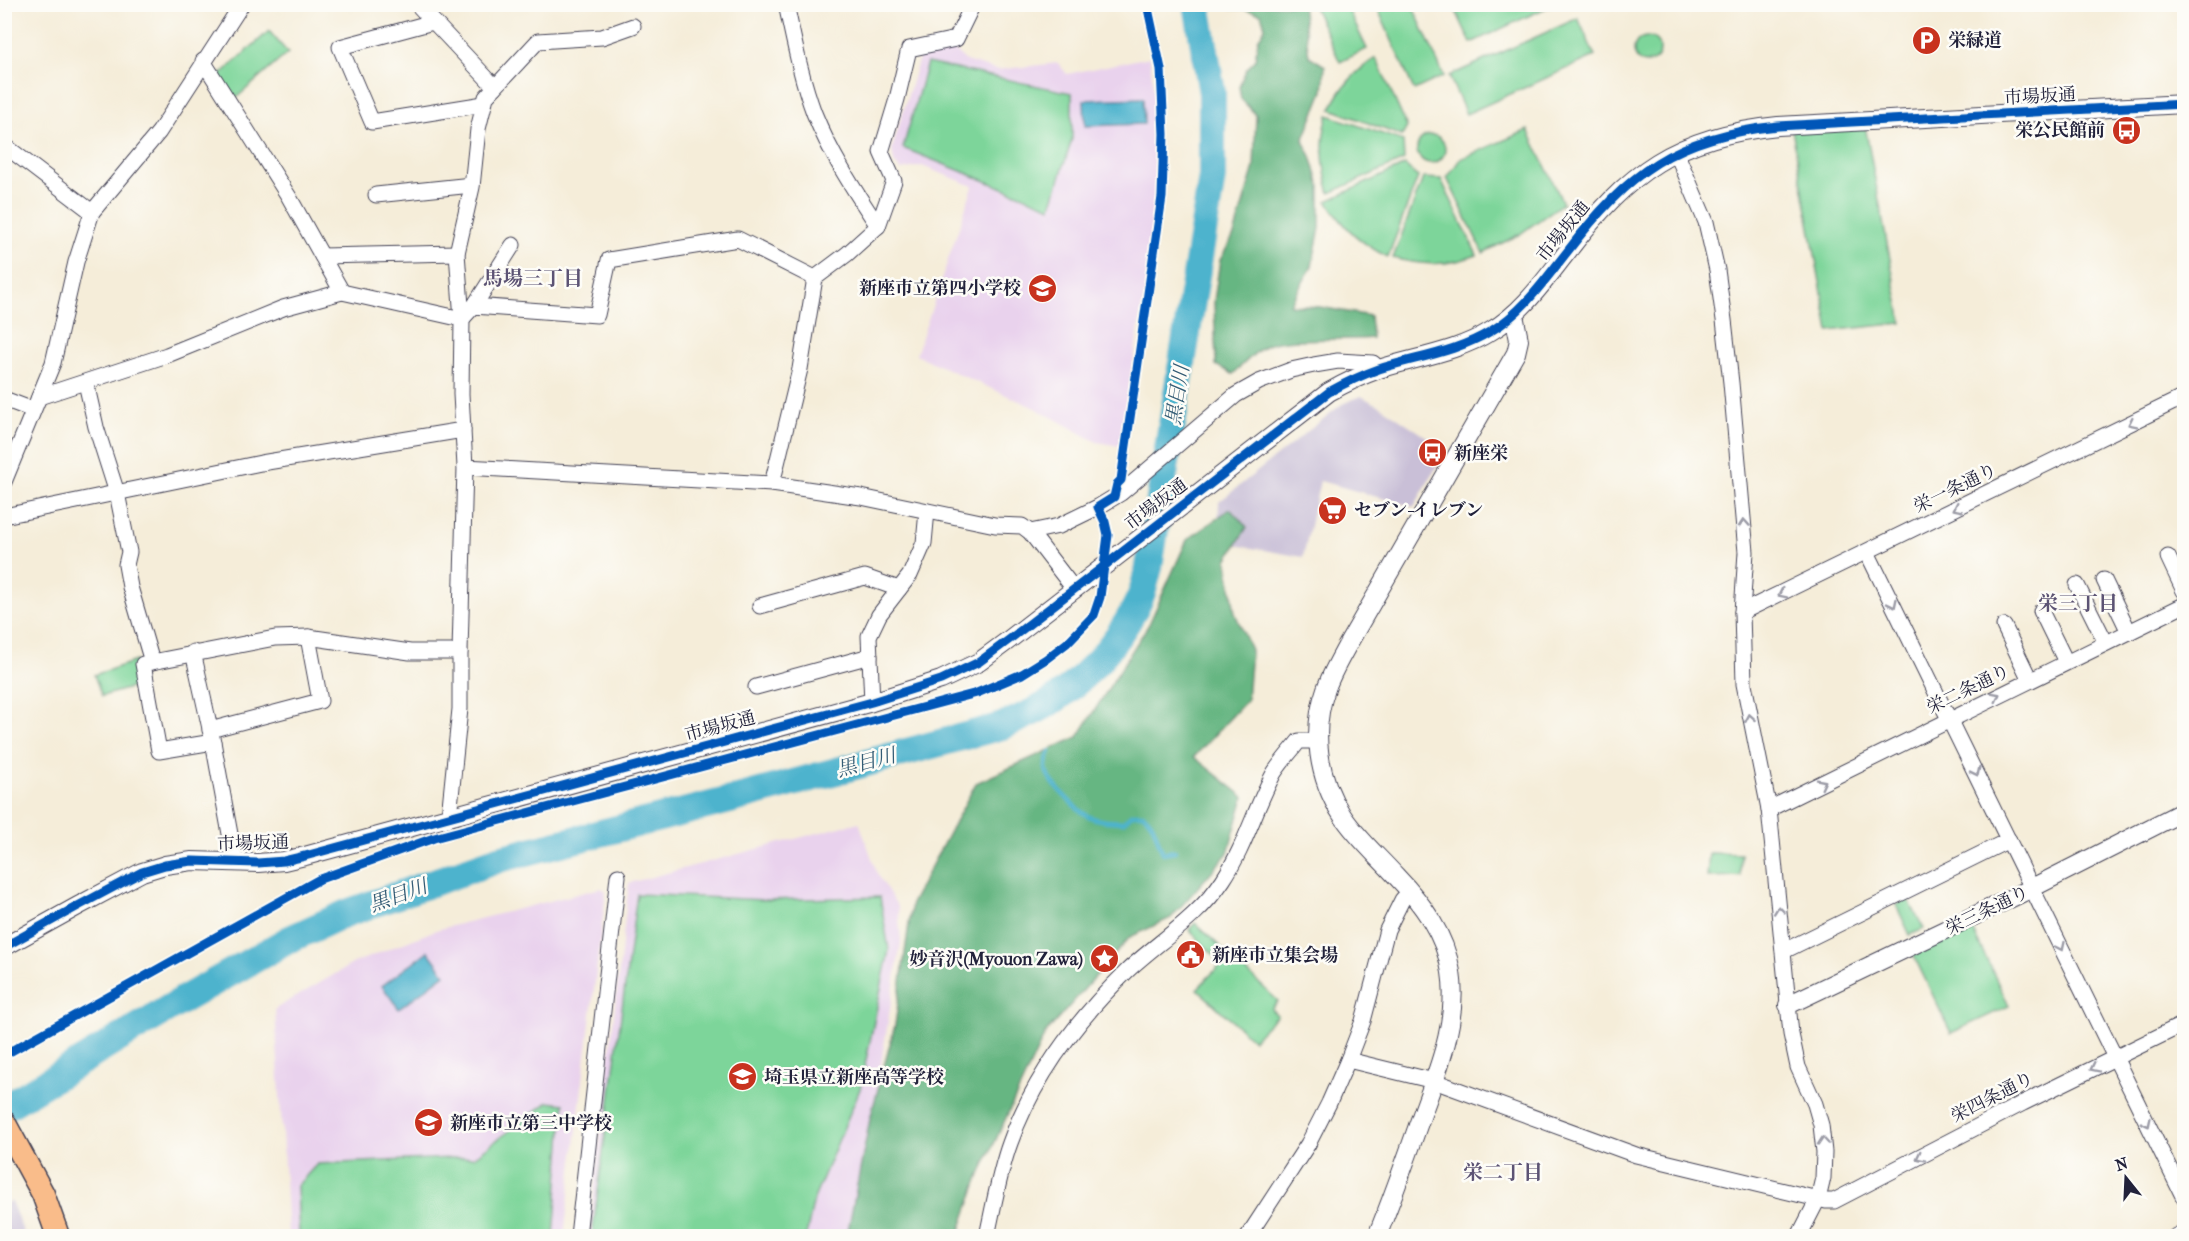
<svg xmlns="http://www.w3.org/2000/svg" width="2189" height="1241" font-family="'IM FELL French Canon','Noto Serif JP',serif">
	<rect width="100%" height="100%" fill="#fdfcf7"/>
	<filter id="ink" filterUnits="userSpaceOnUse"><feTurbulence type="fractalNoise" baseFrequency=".0167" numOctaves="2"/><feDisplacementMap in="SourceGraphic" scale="12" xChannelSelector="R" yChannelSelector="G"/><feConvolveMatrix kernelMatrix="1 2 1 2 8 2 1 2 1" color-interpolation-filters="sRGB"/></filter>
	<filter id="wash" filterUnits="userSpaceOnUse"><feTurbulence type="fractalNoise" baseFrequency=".008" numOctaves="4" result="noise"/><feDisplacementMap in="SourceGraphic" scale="24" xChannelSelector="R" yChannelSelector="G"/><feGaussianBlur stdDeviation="1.35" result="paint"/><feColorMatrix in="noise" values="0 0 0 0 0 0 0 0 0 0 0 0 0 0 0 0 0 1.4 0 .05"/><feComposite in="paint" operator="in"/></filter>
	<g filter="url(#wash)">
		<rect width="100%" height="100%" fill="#f5edd9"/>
		<g fill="#e9d2ed">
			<path d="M952,48L966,61L996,70L1058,63L1067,74L1150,57L1154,96L1156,220L1120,446L1097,442L1035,408L916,355L973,186L922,166L901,170L894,163L892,149L919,58Z"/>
			<path d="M859,822L877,873L898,907L901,942L857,1211L851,1236H589L629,883Z"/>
			<path d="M601,888L606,891L564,1236H288L275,1009L354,963L436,930Z"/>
		</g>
		<g fill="#c9bfd7">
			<path d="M1361,396L1385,409L1446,450L1414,507L1320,481L1303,557L1217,542L1219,502L1342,404Z"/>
			<path d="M11,1201L25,1236H5V1204Z"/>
		</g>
		<g fill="#7dd59a" stroke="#507c6a" stroke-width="1.5">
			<path d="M1313,5H1346L1367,49L1340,62Z"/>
			<path d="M1376,5H1412L1444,76L1414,90Z"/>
			<path d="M1453,5H1552L1471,43Z"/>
			<path d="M1578,18L1595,56L1466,114L1449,76Z"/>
			<path d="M269,31L288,53L235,99L217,78Z"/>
			<circle cx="1647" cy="50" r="13"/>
			<path d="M1376,58L1407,127L1402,136L1331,109C1341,87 1355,71 1376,58Z"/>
			<path d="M927,63L1072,93V139L1051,207L903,148Z"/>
			<path d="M1328,115L1403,141L1404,160L1330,193C1322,166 1320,142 1328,115Z"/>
			<path d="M1865,126L1902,323L1829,331L1792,130Z"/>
			<path d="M1528,130L1563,203L1520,234L1483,253L1447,178L1460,159Z"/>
			<circle cx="1431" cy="149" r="14"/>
			<path d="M1405,165L1418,177L1388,257C1361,244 1343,227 1327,201Z"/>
			<path d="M1423,178L1441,179L1477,255C1448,266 1423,266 1393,258Z"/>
			<path d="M136,661L141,685L102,696L94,675Z"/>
			<path d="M1709,853L1741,854L1740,876L1707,877Z"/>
			<path d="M637,894L765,900L880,897L889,950L860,1089L814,1199L806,1236H592Z"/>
			<path d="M1908,899L1924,929L1910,935L1896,905Z"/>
			<path d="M1195,923L1278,1001L1271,1009L1277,1015L1253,1040L1197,989L1222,963L1189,930Z"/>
			<path d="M1971,927L2009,1006L1951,1033L1913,954Z"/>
			<path d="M548,1102L564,1104L554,1236H299L297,1186L317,1164L474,1157Z"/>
		</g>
		<g fill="#66b682" stroke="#446c5e" stroke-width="1.5">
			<path d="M1227,5H1302L1309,56L1325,66L1323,91L1303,141L1311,156L1320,186V228L1312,266L1290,305L1320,307L1370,316L1372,338C1349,341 1281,336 1265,346C1253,353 1243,365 1233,374L1216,365L1214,301L1220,260L1234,235L1254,167L1256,115L1241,99L1239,86L1246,70L1255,60L1258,40L1265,27L1261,14L1244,9H1230Z"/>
			<path d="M1230,509L1247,527L1227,560L1235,613L1251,650L1247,700L1194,757L1244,797L1228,853L1171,918L1130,937L1045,1034L980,1174L958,1236H847L870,1119L895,1025L912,902L976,783L1078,737L1149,624L1187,540Z"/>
		</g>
		<g fill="#4eb3cd" stroke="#386a84" stroke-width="1.5">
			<path d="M1143,98L1144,124L1085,126L1084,100Z"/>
			<path d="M428,951L445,974L399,1009L382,986Z"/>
		</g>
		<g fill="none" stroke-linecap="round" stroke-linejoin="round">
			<g stroke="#4eb3cd" stroke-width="4.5">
				<path d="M1031,714L1034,722"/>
				<path d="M1050,751C1048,757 1045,763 1046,769C1047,781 1080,813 1090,817C1100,822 1112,821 1123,822L1132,814H1143C1156,823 1156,839 1163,853L1175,851"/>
			</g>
			<path stroke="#4eb3cd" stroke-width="28" d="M4,1108L186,998L290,939L347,913L499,859L734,799L1002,726C1026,716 1050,705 1070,688C1098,665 1125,631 1140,598C1144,588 1146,577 1149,567L1212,177V93L1197,4"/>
		</g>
	</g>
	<g filter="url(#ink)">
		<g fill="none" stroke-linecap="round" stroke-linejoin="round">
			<defs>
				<g id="minor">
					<path d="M417,4L495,87"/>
					<path d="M433,22L340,47L372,122L484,104"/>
					<path d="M203,61L289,197L342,292"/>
					<path d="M4,145L92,212"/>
					<path d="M1676,152L1706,222L1717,270L1724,320L1731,383L1746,552L1742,612L1744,684L1769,809L1791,1034L1798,1067L1815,1104L1821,1125L1824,1152L1823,1178L1818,1199L1799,1236"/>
					<path d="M376,195L472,185"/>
					<path d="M878,226L894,181L881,152L897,99L909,49L956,39L973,4"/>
					<path d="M322,256L457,253"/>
					<path d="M474,306L513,245"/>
					<path d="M462,319L474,306L597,315L609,260L738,239L815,278"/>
					<path d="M462,319L457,253L472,187L478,129L486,97L538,41L602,37L633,26"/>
					<path d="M86,383L96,427L117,493L129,552L126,565L130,587L152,662L143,664L159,751L213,742"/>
					<path d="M39,397L167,355L283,308L342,292L462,319L461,394L465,467L460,652V709L449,816"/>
					<path d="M4,399L33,410"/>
					<path d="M465,467L772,484L861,497L995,525L1022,526L1030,532L1074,589"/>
					<path d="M4,482L53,363L76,262L92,212L159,132L242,4"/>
					<path d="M772,484L800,369L815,278L847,254L878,226C854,190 830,153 814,113C801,78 794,41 786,4"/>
					<path d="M4,516L261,463L463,430"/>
					<path d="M1030,532L1059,526L1098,507L1121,493L1236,395L1259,382L1291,370L1314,365L1338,361L1373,363L1379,369"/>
					<path d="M1867,552L2184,1198"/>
					<path d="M2168,557L2184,591"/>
					<path d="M2104,580L2129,632"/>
					<path d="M2077,585L2106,643"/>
					<path d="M760,606L865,577L899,589"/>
					<path d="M2041,611L2066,662"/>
					<path d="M1742,612L2184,397"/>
					<path d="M2004,626L2030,680"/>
					<path d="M193,652L213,742L235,861"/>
					<path d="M152,662L275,638L308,637L410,652H460"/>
					<path d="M756,687L870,656"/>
					<path d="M872,702L869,636L879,615L910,575L924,543L927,511"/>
					<path d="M210,730L320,701L308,637"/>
					<path d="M1769,809L2184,605"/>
					<path d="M1784,951L2009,840"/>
					<path d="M1348,1060L1434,1081L1636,1155L1826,1201H1834L2023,1103L2184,1024"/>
					<path d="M578,1236L618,876"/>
					<path d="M987,1236C994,1205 999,1173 1010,1143C1033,1078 1078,1019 1127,971C1159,941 1198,918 1223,880C1245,847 1255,808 1274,773C1281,762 1291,751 1299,741H1318"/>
					<path d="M1248,1236L1308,1144L1329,1103L1348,1060L1363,1021L1387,930L1402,900L1410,891"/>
					<path d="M2176,1236L2184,1232"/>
				</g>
				<g id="tertiary">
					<path d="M4,947L78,906L142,872L165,865L192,861L258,863L284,861L305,856L872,702L941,680L979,662L1010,639L1329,392C1345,383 1362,375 1379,369C1417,357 1457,352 1491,331C1523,312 1544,281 1567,252C1628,172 1676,136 1778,126L2184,104"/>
					<path d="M1788,1005L2026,891L2184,811"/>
					<path d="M1377,1236C1393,1197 1407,1157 1421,1117C1437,1072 1459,1022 1451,972C1445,934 1422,903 1396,876C1378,856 1356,837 1342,815C1318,778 1311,731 1326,689C1331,674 1340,659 1348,644L1516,353L1519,340L1514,315"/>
				</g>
				<path id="primary" d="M4,1122L43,1194L58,1236"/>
			</defs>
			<use href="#minor" stroke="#424053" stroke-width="17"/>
			<use href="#tertiary" stroke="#424053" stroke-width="20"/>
			<use href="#primary" stroke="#424053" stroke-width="25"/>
			<use href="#minor" stroke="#fff" stroke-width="15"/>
			<use href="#tertiary" stroke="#fff" stroke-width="18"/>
			<use href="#primary" stroke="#f9bc8a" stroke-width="22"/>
			<defs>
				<g id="cycleway">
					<path d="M4,947L78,906L142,872L165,865L192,861L258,863L284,861L305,856L872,702L941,680L979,662L1010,639L1329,392C1345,383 1362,375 1379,369C1417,357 1457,352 1491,331C1523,312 1544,281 1567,252C1628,172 1676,136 1778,126L2184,104"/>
					<path d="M4,1055L320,879L434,838L977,693L1022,674L1046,659L1067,643L1094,615L1100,597L1108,535L1105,522L1098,507L1114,497L1117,484L1121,480L1162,197L1164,134L1161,69L1147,4"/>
				</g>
			</defs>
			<use href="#cycleway" stroke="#fdfcf7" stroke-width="13"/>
			<use href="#cycleway" stroke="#0057b8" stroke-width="9"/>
		</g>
		<defs><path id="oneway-chevron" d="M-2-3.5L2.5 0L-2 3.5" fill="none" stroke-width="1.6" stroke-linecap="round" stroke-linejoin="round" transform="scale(1.5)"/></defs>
		<g stroke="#9c9ca7">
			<use href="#oneway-chevron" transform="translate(2132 423) rotate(154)"/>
			<use href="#oneway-chevron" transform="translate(1957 508) rotate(154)"/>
			<use href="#oneway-chevron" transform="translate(1744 523) rotate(-94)"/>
			<use href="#oneway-chevron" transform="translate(1782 594) rotate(154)"/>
			<use href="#oneway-chevron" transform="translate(1893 604) rotate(64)"/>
			<use href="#oneway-chevron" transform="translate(1996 696) rotate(-27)"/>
			<use href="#oneway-chevron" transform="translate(1750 718) rotate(-100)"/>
			<use href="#oneway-chevron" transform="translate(1976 772) rotate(64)"/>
			<use href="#oneway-chevron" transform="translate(1822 783) rotate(-27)"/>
			<use href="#oneway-chevron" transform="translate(1779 910) rotate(-96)"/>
			<use href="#oneway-chevron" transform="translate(2061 947) rotate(65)"/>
			<use href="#oneway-chevron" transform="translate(2094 1068) rotate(154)"/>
			<use href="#oneway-chevron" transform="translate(2147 1123) rotate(64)"/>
			<use href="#oneway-chevron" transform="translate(1823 1141) rotate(-95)"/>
			<use href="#oneway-chevron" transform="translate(1920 1157) rotate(153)"/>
		</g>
	</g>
	<defs>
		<symbol id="parking-disc" viewBox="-11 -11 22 22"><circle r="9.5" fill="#c8321e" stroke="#fdfcf7"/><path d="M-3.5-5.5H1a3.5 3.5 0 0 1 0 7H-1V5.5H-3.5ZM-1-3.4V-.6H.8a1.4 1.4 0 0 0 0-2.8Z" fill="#fff"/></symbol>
		<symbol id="bus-disc" viewBox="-11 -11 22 22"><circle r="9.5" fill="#c8321e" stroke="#fdfcf7"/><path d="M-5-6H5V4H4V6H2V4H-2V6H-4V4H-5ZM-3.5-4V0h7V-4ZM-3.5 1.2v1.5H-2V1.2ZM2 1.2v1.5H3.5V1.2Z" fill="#fff"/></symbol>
		<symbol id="school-disc" viewBox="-11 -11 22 22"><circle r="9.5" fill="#c8321e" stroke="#fdfcf7"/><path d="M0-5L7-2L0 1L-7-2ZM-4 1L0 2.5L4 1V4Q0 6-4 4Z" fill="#fff"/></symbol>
		<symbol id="supermarket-disc" viewBox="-11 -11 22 22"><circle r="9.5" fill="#c8321e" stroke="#fdfcf7"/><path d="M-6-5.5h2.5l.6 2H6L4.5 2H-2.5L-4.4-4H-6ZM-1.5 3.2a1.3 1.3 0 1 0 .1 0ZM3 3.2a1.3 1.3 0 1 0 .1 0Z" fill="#fff"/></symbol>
		<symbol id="civic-disc" viewBox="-11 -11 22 22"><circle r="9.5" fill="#c8321e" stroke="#fdfcf7"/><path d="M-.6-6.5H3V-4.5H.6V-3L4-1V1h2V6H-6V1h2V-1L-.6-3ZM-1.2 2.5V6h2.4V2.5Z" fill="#fff"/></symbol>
		<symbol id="sight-disc" viewBox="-11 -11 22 22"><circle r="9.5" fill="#c8321e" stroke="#fdfcf7"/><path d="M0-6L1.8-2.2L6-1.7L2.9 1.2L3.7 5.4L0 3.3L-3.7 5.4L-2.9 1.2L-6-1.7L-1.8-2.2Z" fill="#fff"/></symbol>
	</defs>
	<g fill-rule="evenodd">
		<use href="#parking-disc" x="1910" y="24" width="33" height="33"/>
		<use href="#bus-disc" x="2110" y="114" width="33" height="33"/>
		<use href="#school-disc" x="1026" y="272" width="33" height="33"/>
		<use href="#bus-disc" x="1416" y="436" width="33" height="33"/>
		<use href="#supermarket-disc" x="1316" y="494" width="33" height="33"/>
		<use href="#civic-disc" x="1174" y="938" width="33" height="33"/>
		<use href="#sight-disc" x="1088" y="942" width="33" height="33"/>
		<use href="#school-disc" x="726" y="1060" width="33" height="33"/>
		<use href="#school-disc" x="412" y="1106" width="33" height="33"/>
	</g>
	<g text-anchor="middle" stroke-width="5" stroke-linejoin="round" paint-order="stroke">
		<g font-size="18" font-weight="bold" fill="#22223b" stroke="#fdfcf7" text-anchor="start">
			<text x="1948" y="46">栄緑道</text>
			<text x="2105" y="136" text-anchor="end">栄公民館前</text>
			<text x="1021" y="294" text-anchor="end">新座市立第四小学校</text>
			<text x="1454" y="459">新座栄</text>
			<text x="1354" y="516">セブン-イレブン</text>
			<text x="1212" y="961">新座市立集会場</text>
			<text x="1083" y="965" text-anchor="end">妙音沢(Myouon Zawa)</text>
			<text x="764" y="1083">埼玉県立新座高等学校</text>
			<text x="450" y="1129">新座市立第三中学校</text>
		</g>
		<g font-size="18" fill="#22223b" stroke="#fdfcf7">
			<text transform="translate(2040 96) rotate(-3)" y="6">市場坂通</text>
			<text transform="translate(1563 231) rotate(-51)" y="6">市場坂通</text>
			<text transform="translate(1955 488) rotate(-26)" y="6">栄一条通り</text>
			<text transform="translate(1156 504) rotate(-37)" y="6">市場坂通</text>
			<text transform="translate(1968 689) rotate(-26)" y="6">栄二条通り</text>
			<text transform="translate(720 726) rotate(-15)" y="6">市場坂通</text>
			<text transform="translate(253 843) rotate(-2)" y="6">市場坂通</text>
			<text transform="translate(1987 910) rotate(-26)" y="6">栄三条通り</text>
			<text transform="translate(1992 1097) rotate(-27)" y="6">栄四条通り</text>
		</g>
		<g font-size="20" font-weight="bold" fill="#5c5374" stroke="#fdfcf7">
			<text x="533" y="285">馬場三丁目</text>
			<text x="2078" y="610">栄三丁目</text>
			<text x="1503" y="1179">栄二丁目</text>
		</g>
		<g font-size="20" font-style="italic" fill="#345c75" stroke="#fdfcf7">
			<text transform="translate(1177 395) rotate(-81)" y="7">黒目川</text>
			<text transform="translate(866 762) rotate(-15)" y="7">黒目川</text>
			<text transform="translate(398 895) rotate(-20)" y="7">黒目川</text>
		</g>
	</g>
	<rect width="2189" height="1241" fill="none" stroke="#fdfcf7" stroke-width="24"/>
	<g transform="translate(2126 1178) rotate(342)" stroke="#fdfcf7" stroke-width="4.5" paint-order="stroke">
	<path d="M0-4.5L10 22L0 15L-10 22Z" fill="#22223b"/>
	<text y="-9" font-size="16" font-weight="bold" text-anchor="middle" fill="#22223b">N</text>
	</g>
</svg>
